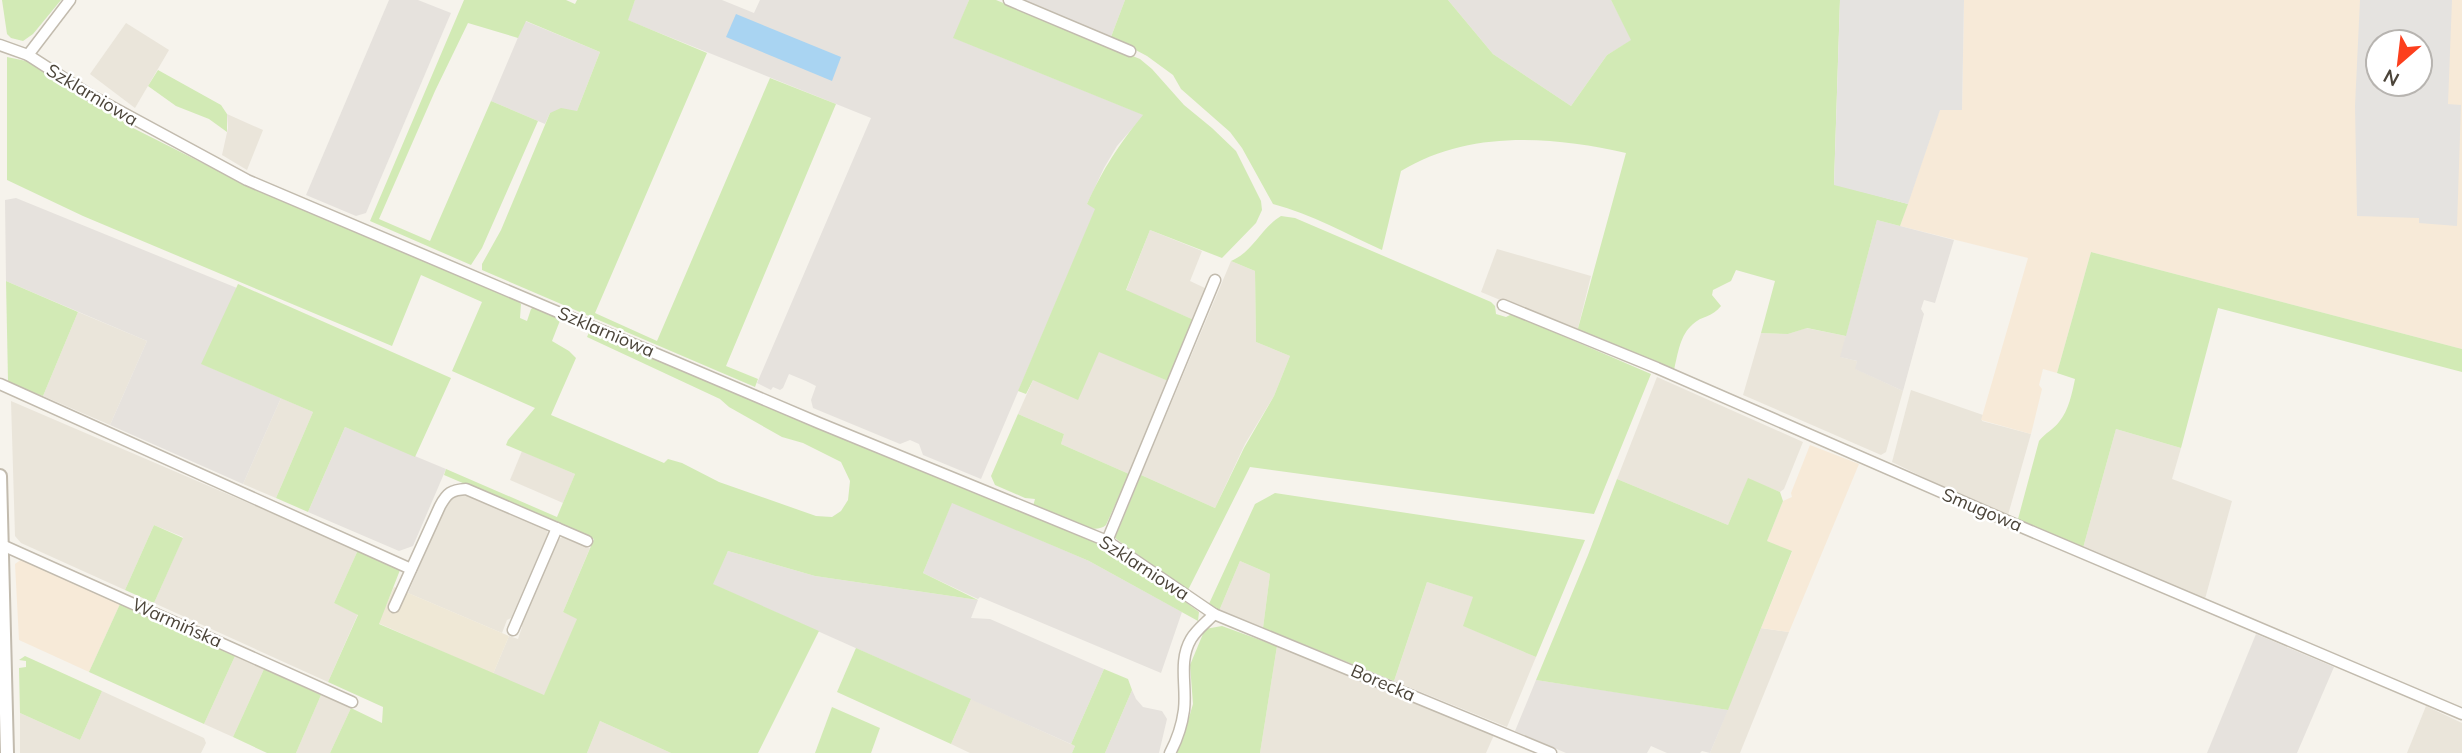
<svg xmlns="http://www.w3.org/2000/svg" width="2462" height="753" font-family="Mulish,sans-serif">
	<rect width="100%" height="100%" fill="#f6f3ec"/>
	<g fill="#eae5da">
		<path d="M126,23L169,50L135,108L90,74Z"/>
		<path d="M227,114L263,130L247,170L222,155L228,128Z"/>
		<path d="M1150,230L1202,251L1190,281L1207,289L1194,320L1126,291Z"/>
		<path d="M1497,249L1591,276L1577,332L1481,292Z"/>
		<path d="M1231,261L1255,271L1256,342L1290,356L1274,396L1245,444L1215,508L1141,475Z"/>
		<path d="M78,312L147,341L110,425L43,396Z"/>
		<path d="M1806,328L1846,336L1841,357L1857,361L1856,369L1903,391L1886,452L1881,455L1743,395L1761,333L1788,334Z"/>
		<path d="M1099,351L1168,381L1129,474L1061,444L1064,434L1018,414L1033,380Z"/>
		<path d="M1657,377L1803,442L1784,489L1780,492L1748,479L1728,525L1617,479Z"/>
		<path d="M1911,390L1983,415L1982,421L2031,434L2008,515L1960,495L1892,462Z"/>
		<path d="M281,398L313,412L276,498L243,484Z"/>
		<path d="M11,401L358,550L334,603L358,614L328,682L154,603L183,537L154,525L125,590L21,543L15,536Z"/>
		<path d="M2116,429L2181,448L2172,479L2232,501L2205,599L2083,548Z"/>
		<path d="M522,451L575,474L563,503L510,480Z"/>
		<path d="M462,493L546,529L548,533L511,618L507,620L502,633L408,593L449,498Z"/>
		<path d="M564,536L590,548L563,612L578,618L544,696L493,674L509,636L518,639L522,627L521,624L559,539Z"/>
		<path d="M1240,561L1270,574L1263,628L1219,611Z"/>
		<path d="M1427,582L1474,597L1464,626L1536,657L1507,727L1394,681Z"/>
		<path d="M1761,628L1789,632L1740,753H1710Z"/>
		<path d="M1277,646L1494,735L1486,753H1260Z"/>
		<path d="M235,656L264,669L233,737L204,724Z"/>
		<path d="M102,691L204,738L206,743L201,753H20V713L80,740Z"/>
		<path d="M321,695L351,708L330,753H296Z"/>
		<path d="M971,699L1075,746L1072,753H970L951,744Z"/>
		<path d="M2426,706L2462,723V753H2407Z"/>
		<path d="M600,721L671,753H587Z"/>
	</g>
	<g fill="#f7ead8" fill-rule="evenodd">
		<path d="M1964,0H2462V349L2091,252L2057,373L2043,369L2039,385L2042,389L2031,434L1981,420L2028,258L1900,226L1940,109L1962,110ZM2378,42H2420V84H2378Z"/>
		<path d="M1810,445L1859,464L1789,632L1761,628L1792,552L1767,541L1783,501L1792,497L1791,493Z"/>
		<path d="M22,559L120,604L89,672L19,640L15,564Z"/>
	</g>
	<g fill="#e6e2dd">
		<path d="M389,0H418L451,13L366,213L356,216L306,195Z"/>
		<path d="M635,0H722L754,13L760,0H969L954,38L1144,115L1117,146L1104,168L1087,204L1096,208L981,479L923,455L919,444L910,440L900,444L813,408L811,400L816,386L806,381L789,374L783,388L780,390L773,387L771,390L757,383L871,118L627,20Z"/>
		<path d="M1022,0H1125L1111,37Z"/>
		<path d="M1448,0H1611L1632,40L1607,55L1571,106L1493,54Z"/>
		<path d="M525,21L600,52L577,111L550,113L545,124L491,101Z"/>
		<path d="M16,198L237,288L202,364L281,398L243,484L110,425L147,341L6,281L5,200Z"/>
		<path d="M1877,220L1954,240L1935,303L1924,300L1921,309L1924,314L1903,391L1855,369L1857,361L1840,357Z"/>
		<path d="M345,427L446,469L413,546L399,551L308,512Z"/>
		<path d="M952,502L1089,561L1182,612L1161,673L980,597L978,599L923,573Z"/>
		<path d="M728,551L815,576L978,600L971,618L990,619L1104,669L1071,744L712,584Z"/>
		<path d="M2256,634L2334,667L2297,753H2207Z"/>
		<path d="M1536,680L1648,697L1728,710L1710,753L1702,751L1700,753H1667L1651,746L1647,753H1566L1515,731Z"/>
		<path d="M1132,690L1136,699L1143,707L1162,711L1167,719L1159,753H1105Z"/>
	</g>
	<path fill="#efe8d6" d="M394,587L509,636L493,674L378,623Z"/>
	<g fill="#d2eab5">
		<path d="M2,0H61L33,34L23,41L11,38L7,34Z"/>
		<path d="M464,0H566L575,4L577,0H635L628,20L707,53L595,313L657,341L770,78L836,104L726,366L758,379L755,387L482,270V264L501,230L550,113L561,108L577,111L600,52L526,21L518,38L468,23L435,91L379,219L430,241L491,101L538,121L482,248L471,265L370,221Z"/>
		<path d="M969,0H996L1140,59L1152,69L1184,105L1212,128L1236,151L1261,201L1262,210L1256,223L1222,258L1150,230L1126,290L1194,320L1168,381L1099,352L1078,400L1033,380L1026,394L1018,391L1095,209L1087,204C1103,169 1119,144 1143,115L953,38Z"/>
		<path d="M1125,0H1448L1493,54L1571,106L1607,55L1631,40L1611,0H1840L1834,184L1908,204L1900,226L1877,220L1846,336L1807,328L1788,334L1761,333L1775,281L1736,270L1731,281L1713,290L1712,295L1721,306C1713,317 1701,316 1693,324C1680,335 1678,353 1674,370L1577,332L1626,153C1551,136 1469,130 1401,171L1382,250C1346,234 1312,214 1273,204L1242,148L1230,132L1181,89L1173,75L1147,56L1111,37Z"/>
		<path d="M7,57L31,62L58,77L131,127L254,189L517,300L521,304L520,318L527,321L531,309L535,306L561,318L552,341L569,351L576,358L551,415L664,463L668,459L682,463L719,482L816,516L832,517L841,511L848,500L850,481L841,462L803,443L782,437L729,407L720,399L587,337L590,330L771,409L1098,542L1125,557L1199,612L1198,621L1089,561L952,503L923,573L978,600L815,576L728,551L713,584L819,631L758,753H671L600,721L587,753H330L351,708L382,723L383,707L328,682L358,615L334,603L358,550L400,570L379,624L544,695L577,619L563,612L594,539L444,475L446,469L557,517L575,474L506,445L508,440L535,408L452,371L482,302L421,275L392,346L83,216L7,180Z"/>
		<path d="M158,70L221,105L227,114V132L209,119L176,106L148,86Z"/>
		<path d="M1281,216L1295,218L1491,302L1495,306L1496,314L1506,317L1512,314L1651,374L1594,514L1250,467L1187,592L1115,538L1141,475L1215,508L1244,448L1274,396L1290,356L1256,342L1255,271L1231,261C1253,252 1261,228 1281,216Z"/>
		<path d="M2091,252L2462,349V372L2218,308L2181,448L2116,429L2083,548L2018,519L2039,441C2045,433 2054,429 2059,422C2069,410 2072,393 2075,379L2057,373Z"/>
		<path d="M6,281L78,312L43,396L16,387L8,381Z"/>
		<path d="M238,284L451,378L415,457L345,427L308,512L276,498L313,412L201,364Z"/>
		<path d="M1018,414L1064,434L1061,444L1129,474L1106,525C1092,538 1050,513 1033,506L1035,499L1025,498L995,485L991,476Z"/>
		<path d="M1748,478L1780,492L1783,501L1767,541L1792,551L1728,710L1536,680L1588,555L1617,479L1728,525Z"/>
		<path d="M1275,493L1585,540L1536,657L1463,626L1473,597L1427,582L1394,681L1263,628L1270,574L1240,561L1219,611L1208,606L1255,504Z"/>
		<path d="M154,525L183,538L154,603L125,590Z"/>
		<path d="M120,604L235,656L204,724L89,672Z"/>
		<path d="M1222,626L1277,646L1260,753H1175L1183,738L1193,704L1190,665L1205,629Z"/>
		<path d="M856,648L971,699L951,744L837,692Z"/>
		<path d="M25,656L102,691L80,740L20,713L19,668L26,667V661L19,660Z"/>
		<path d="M264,669L321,695L296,753H267L233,737Z"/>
		<path d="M1104,669L1128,679L1132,690L1105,753H1072L1075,746L1071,744Z"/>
		<path d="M832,707L880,728L871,753H815Z"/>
	</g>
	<g fill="#e5e3e0" fill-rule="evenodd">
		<path d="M1840,0H1964L1962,110H1940L1908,204L1834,185Z"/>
		<path d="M2360,0H2452L2448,104L2461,105L2457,226L2419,223V218L2357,216L2355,106ZM2420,42V84H2378V42Z"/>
	</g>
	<path fill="#a9d4f2" d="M736,14L841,57L832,81L726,37Z"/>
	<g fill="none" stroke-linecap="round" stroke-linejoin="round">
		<defs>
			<g id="minor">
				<path d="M1009,0L1130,51"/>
				<path d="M0,45L28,55L90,95L247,180L819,423L1107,541L1214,614L1551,753"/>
				<path d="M28,55L70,0"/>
				<path d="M1503,305L1657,368L2012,523L2462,714"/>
				<path d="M0,384L411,569"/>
				<path d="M1107,541L1215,280"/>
				<path d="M2,545L352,702"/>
				<path d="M394,607L440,506C447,493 451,490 466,489L587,541"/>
				<path d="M513,630L557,528"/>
				<path d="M1170,753C1177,740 1182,725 1184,710C1187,686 1178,661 1191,639C1197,629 1207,622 1214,614"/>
			</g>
			<path id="tertiary" d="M0,476L7,753"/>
		</defs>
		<use href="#minor" stroke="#c2bbae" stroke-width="13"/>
		<use href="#tertiary" stroke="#c2bbae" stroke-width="16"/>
		<use href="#minor" stroke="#fff" stroke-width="10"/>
		<use href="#tertiary" stroke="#fff" stroke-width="12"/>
	</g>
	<g text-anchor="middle" stroke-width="5" stroke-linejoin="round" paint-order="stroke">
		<g font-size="18" fill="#4b4439" stroke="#fff">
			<text transform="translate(92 95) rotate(31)" y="6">Szklarniowa</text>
			<text transform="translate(606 332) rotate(23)" y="6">Szklarniowa</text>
			<text transform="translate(1982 510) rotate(23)" y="6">Smugowa</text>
			<text transform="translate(1144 568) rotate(33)" y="6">Szklarniowa</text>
			<text transform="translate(177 623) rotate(24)" y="6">Warmińska</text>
			<text transform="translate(1383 683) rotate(23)" y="6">Borecka</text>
		</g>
	</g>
	<g transform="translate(2399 63) rotate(208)"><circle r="33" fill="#ffffff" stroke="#b7b4b0" stroke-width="2"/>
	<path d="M0-5L12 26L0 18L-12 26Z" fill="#fc3f1d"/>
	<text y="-10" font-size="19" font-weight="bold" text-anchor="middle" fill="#4b4439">N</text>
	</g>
</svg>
